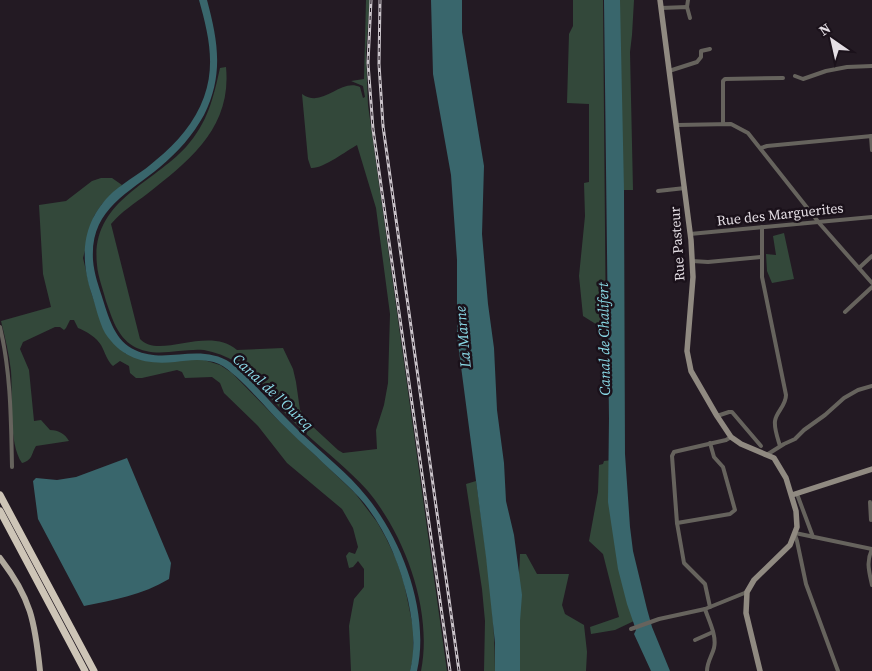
<svg xmlns="http://www.w3.org/2000/svg" width="872" height="671" font-family="'Source Serif 4',serif">
	<rect width="100%" height="100%" fill="#231a23"/>
	<g fill="#33483a">
		<path d="M366,0H370L366,52L368,105L447,671H421C433,611 405,535 367,490C348,469 326,452 305,433C281,410 259,385 236,362C226,356 215,352 204,350C180,348 155,359 133,346C117,336 112,318 106,301C103,289 98,277 97,265C90,202 151,185 186,147C208,122 213,99 220,68L226,67C232,128 189,161 147,194C135,203 121,212 111,224L140,339C159,360 208,325 237,350L283,348L293,369L296,382L300,410L311,425L338,450L343,453L377,449L376,430L384,405L388,383L390,314L376,208L357,145C346,151 323,169 311,168L308,159L302,94C323,109 340,78 360,87L363,98L365,97L363,86L351,81L364,79Z"/>
		<path d="M573,0H603L606,342H601L599,326L583,316L579,276L585,216L584,183L589,182V104L567,103L569,34L573,26Z"/>
		<path d="M618,0H634L632,35L630,52L633,190H623Z"/>
		<path d="M101,178H112L122,185L102,204L94,216L83,258L91,292L105,332L126,354L204,360L220,365L232,373L278,420L355,493L377,522L386,538L396,559L404,583L413,627V658L410,671H351L349,626L354,599L364,587V569L358,561L353,567L349,568L346,556L349,552L355,554L358,547L353,528L342,509L287,463L258,426L224,393L220,383L212,377L185,378L182,372L177,370L142,378H136L130,373L129,366L120,361L113,366C107,361 105,352 101,345C97,338 86,331 78,328L74,320H70L66,328L64,330L60,327H55L23,342L20,349L29,370L34,421L41,420L50,430C59,430 65,434 69,441L36,446C31,454 33,460 22,463C8,443 13,396 11,371C9,354 5,337 1,321L51,307L43,274L39,205L66,201L92,181Z"/>
		<path d="M784,233L794,279L772,283L767,271L766,254L776,255L773,236Z"/>
		<path d="M612,460L634,621L615,630L591,634L590,627L619,617L603,554L589,541L598,492L599,465L603,464L604,461Z"/>
		<path d="M476,481C485,544 495,608 495,671H484L485,621L482,589L466,484Z"/>
		<path d="M520,554H526L537,574H569L562,605L565,614L584,625L587,652L586,671H517V614Z"/>
	</g>
	<g fill="#39666c">
		<path d="M199,0H207C218,41 224,75 204,115C193,135 178,152 160,167C128,194 90,209 93,260C94,274 99,287 103,300C109,319 116,342 135,350C166,365 199,342 231,363C256,384 277,410 301,433C323,454 348,473 367,497C403,541 430,614 417,671H410C416,646 413,625 408,600C400,565 387,532 364,503C350,486 332,472 316,456C304,445 292,434 280,422C265,407 237,373 219,364C205,358 189,360 175,362C146,365 122,359 105,333C99,322 96,307 92,295C79,256 82,221 113,192C127,180 143,172 156,160C177,143 195,122 204,97C216,64 208,32 199,0Z"/>
		<path d="M431,0H462V32L484,166L482,234L488,304L494,348L497,410L504,463L506,501L514,535L522,595L520,621V671H495V643L486,557L457,336V260L451,175L433,74Z"/>
		<path d="M604,0H620L624,191L625,454L630,527L633,551L647,609L652,627L670,671H651L634,634L636,630L627,604L618,569L608,502L609,418Z"/>
		<path d="M127,458L171,563L169,579C142,595 114,600 84,606L38,519L33,481L36,478L57,480L76,477Z"/>
	</g>
	<g fill="none" stroke-linecap="round" stroke-linejoin="round">
		<g stroke="#66635d" stroke-width="4">
			<path d="M687,7L688,0"/>
			<path d="M661,8L687,7L690,18"/>
			<path d="M669,71L697,62L701,57V51L710,49"/>
			<path d="M795,76L803,79L826,71L847,67L872,66"/>
			<path d="M723,124V81L725,79L783,78"/>
			<path d="M677,125L731,124L748,133L820,224L872,283"/>
			<path d="M871,136L872,150"/>
			<path d="M761,148L767,146L872,136"/>
			<path d="M658,191L685,188"/>
			<path d="M762,227V277L786,395C786,406 776,412 775,421C774,429 778,439 780,446"/>
			<path d="M690,234L872,217"/>
			<path d="M692,261L708,262L761,257"/>
			<path d="M859,268L872,256"/>
			<path d="M845,312L872,287"/>
			<path d="M0,327C11,373 11,421 12,467"/>
			<path d="M717,416L729,412H732L761,446"/>
			<path d="M768,454L784,444L795,439L804,430L825,415L844,398L858,390L872,386"/>
			<path d="M797,494L813,537"/>
			<path d="M870,502L871,520"/>
			<path d="M677,523L730,514L735,510L723,467L714,457L710,443"/>
			<path d="M795,533L872,549"/>
			<path d="M795,535L797,541L806,584L838,671"/>
			<path d="M872,549C866,562 869,571 872,585"/>
			<path d="M710,607L705,584L684,563L677,523L672,456L674,452L678,451L726,440L731,437"/>
			<path d="M705,609C709,621 717,636 714,648C712,656 707,662 707,671"/>
			<path d="M631,629L659,619L705,609L747,592"/>
			<path d="M695,640L713,632"/>
		</g>
		<g stroke="#908a81" stroke-width="5.5">
			<path d="M660,0L691,240L693,277L687,351L691,371L717,416L731,437L741,444L774,458L786,478L796,511L797,527L790,545L754,580L747,592L746,613L760,671"/>
			<path d="M792,495L872,469"/>
		</g>
		<path stroke="#b0a99d" stroke-width="6" d="M0,558C31,598 35,622 40,671"/>
		<g stroke="#cec5b7" stroke-width="7">
			<path d="M0,495L94,671"/>
			<path d="M0,511L85,671"/>
		</g>
		<defs>
			<g id="rail">
				<path d="M371,0L368,63L373,129L450,671"/>
				<path d="M380,0L379,64L383,126L459,671"/>
			</g>
		</defs>
		<use href="#rail" stroke="#cac4ca" stroke-width="3"/>
		<use href="#rail" stroke="#1a111a" stroke-width="1" stroke-dasharray="4" stroke-linecap="butt"/>
	</g>
	<g text-anchor="middle" stroke-width="5" stroke-linejoin="round" paint-order="stroke">
		<g font-size="14" fill="#e4dee4" stroke="#1a111a">
			<text transform="translate(780 214) rotate(-6)" y="5">Rue des Marguerites</text>
			<text transform="translate(677 244) rotate(-94)" y="5">Rue Pasteur</text>
		</g>
		<g font-size="15" font-style="italic" fill="#8ad9e6" stroke="#1a111a">
			<text transform="translate(463 337) rotate(-95)" y="5">La Marne</text>
			<text transform="translate(604 339) rotate(-91)" y="5">Canal de Chalifert</text>
			<text transform="translate(273 392) rotate(43)" y="5">Canal de l'Ourcq</text>
		</g>
	</g>
	<g transform="translate(832 40) rotate(326)" stroke="#1a111a" stroke-width="4" paint-order="stroke">
	<path d="M0-4L9 19L0 12L-9 19Z" fill="#e4dee4"/>
	<text y="-8" font-size="14" font-weight="bold" text-anchor="middle" fill="#e4dee4">N</text>
	</g>
</svg>
